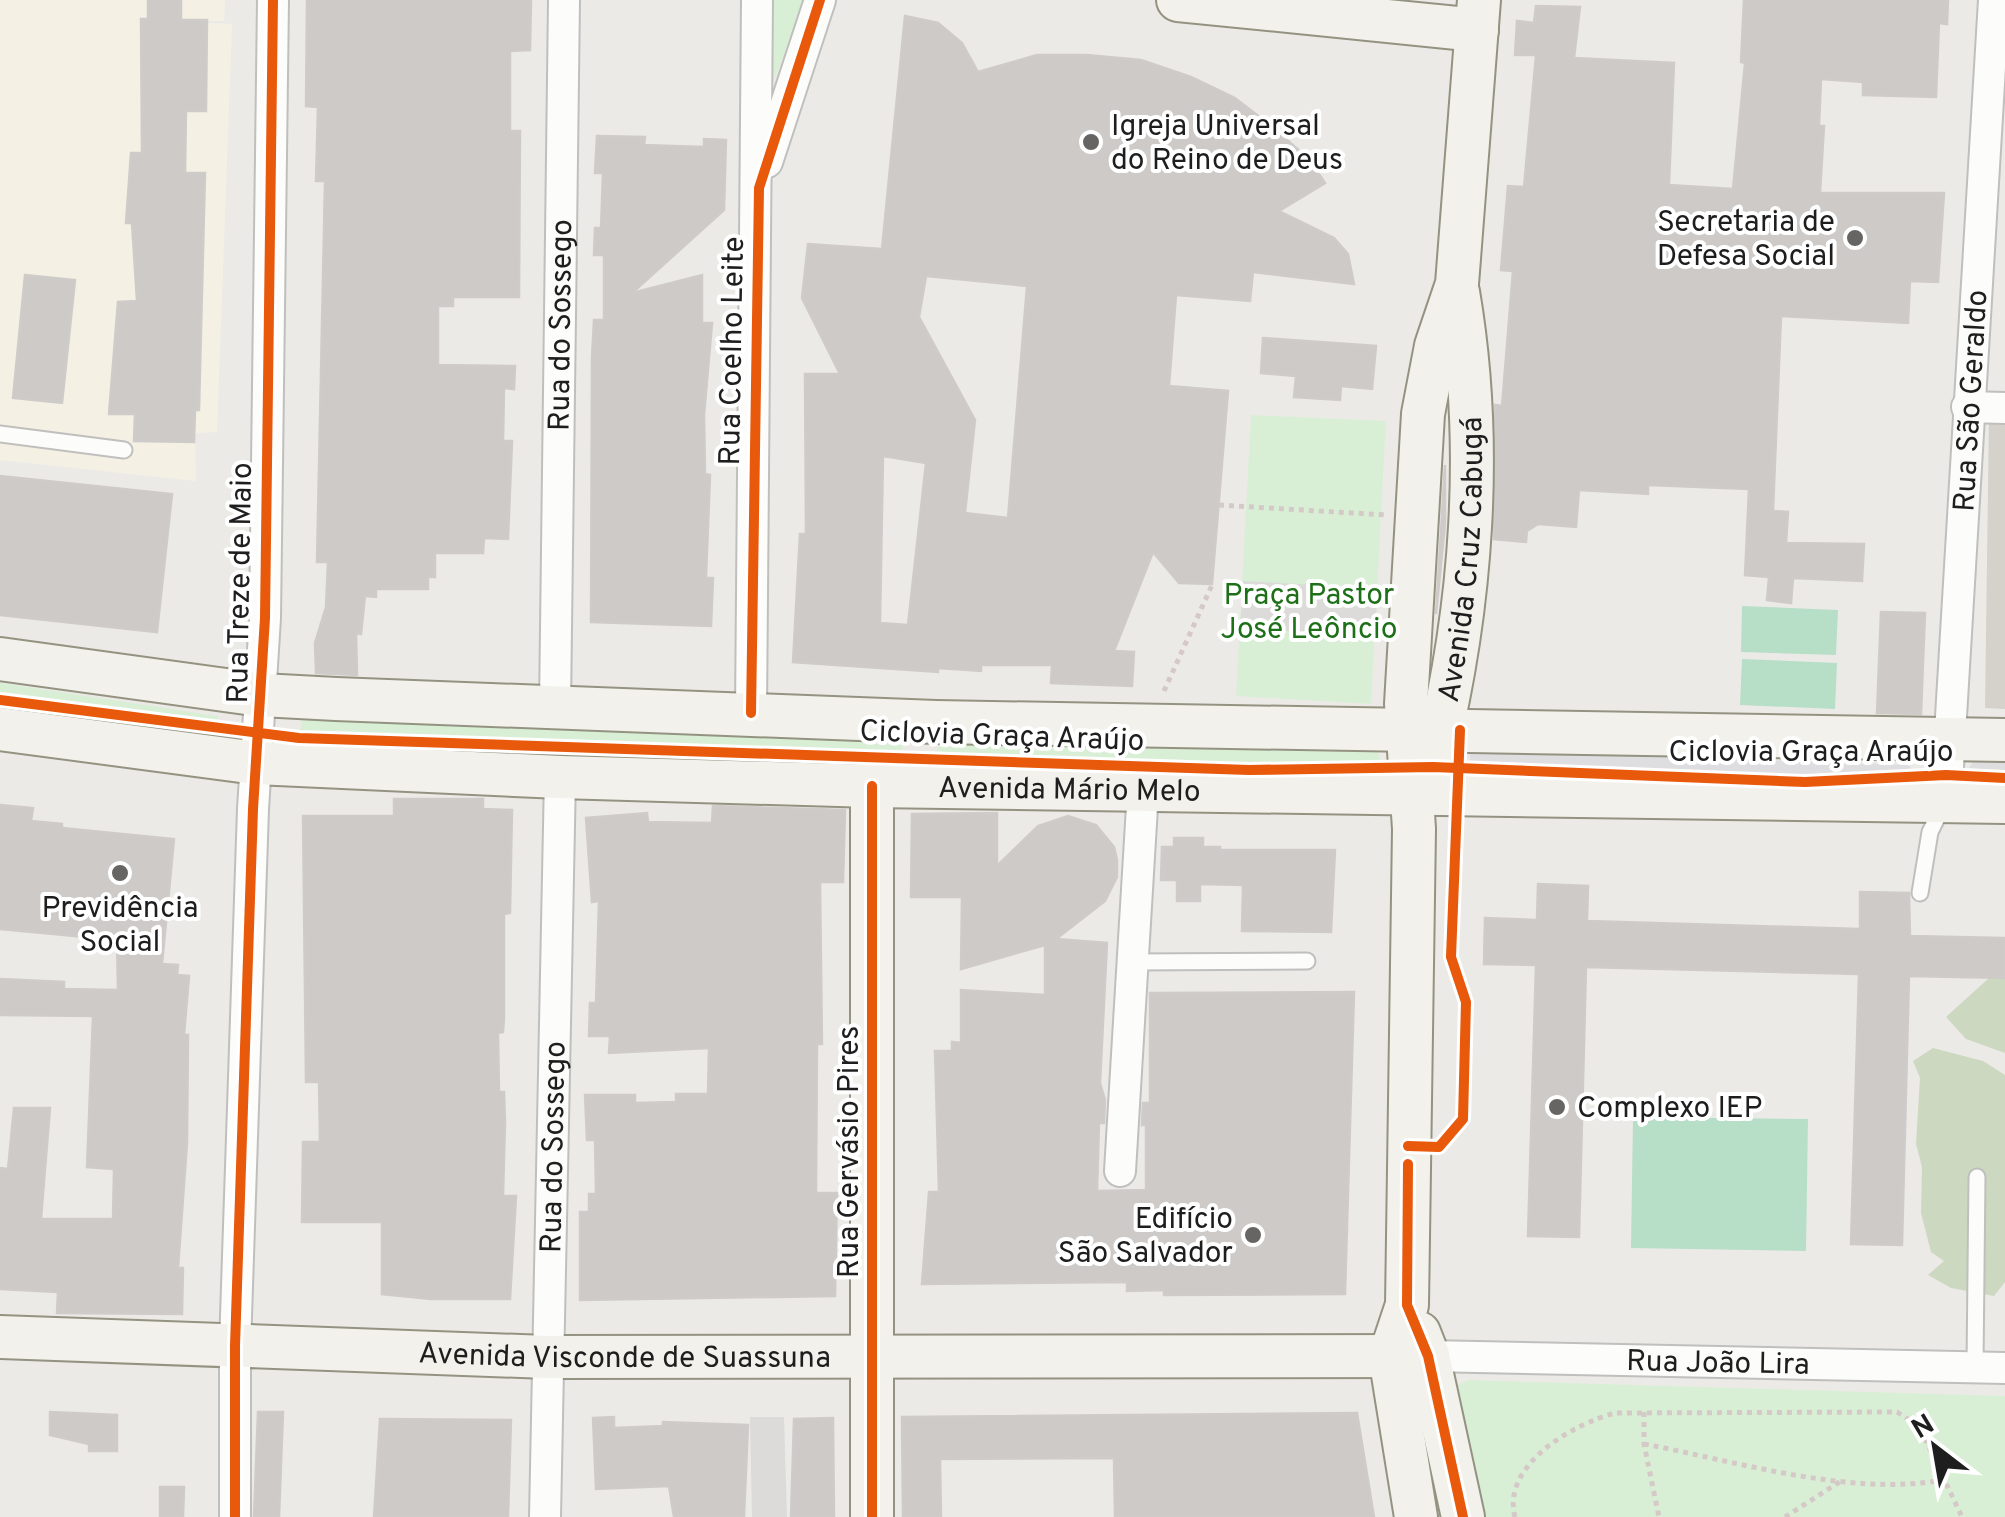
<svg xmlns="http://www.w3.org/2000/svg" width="2005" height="1517" font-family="Overpass,sans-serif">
	<rect width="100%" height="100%" fill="#eceae7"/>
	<path fill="#f4f1e4" d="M0,0H225L224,21L144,20L232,24L217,432L195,433L196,481L0,460Z"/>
	<path fill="#d4d2ca" d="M1989,413L2005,414V709L1985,708Z"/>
	<g fill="#ccd8bf">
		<path d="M1989,978H2005V1053L1966,1039L1946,1017Z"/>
		<path d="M1933,1048L1983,1061L2005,1075V1282L1994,1296L1951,1288L1928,1275L1944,1261L1931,1252L1921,1213L1922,1167L1916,1144L1920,1078L1913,1061Z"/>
	</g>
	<g fill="#d9efd5">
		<path d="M770,0H806L769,92Z"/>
		<path d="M1251,415L1386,421L1371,704L1236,696Z"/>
		<path d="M0,683L218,716L216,731L208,741L189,727L0,700Z"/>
		<path d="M302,720L910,736L897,757L297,747Z"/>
		<path d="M946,737L1376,749L1382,762L1371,775L932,756Z"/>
		<path d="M1468,1380L2005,1396V1517H1485L1454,1395L1458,1385Z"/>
	</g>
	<g fill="#b7dec7">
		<path d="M1742,606L1838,610L1836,655L1741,652Z"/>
		<path d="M1742,659L1837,663L1835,709L1740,705Z"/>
		<path d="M1633,1117L1808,1119L1806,1251L1631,1248Z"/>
	</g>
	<g fill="#dcdbda">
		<path d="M1243,581L1378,588L1375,635L1240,629Z"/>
		<path d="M750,1417H784L787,1517H752Z"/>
	</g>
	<g fill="#dedee1">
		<path d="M1491,751L1909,765L1916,780L1470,778V754Z"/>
		<path d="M1973,762H2005V778H1986L1974,785L1965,774Z"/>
	</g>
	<g fill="#cdcac8" stroke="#cfcbc9" stroke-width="2.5" fill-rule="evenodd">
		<path d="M148,0H181V20H207L206,111H186L185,173H205L199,410H195L194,442L134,441L135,414H109L118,302L137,301L132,223H126L131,153H142L141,19H148Z"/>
		<path d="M307,0H531L530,50L510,51V131H520L519,297H453V306H438V365L515,366L514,389L504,388L503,441H512L508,539L484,538L483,553H435V577H428V589H376V597L365,596L361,634L356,633L357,675L316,673L315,643L326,607L328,562H317L325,181H316L318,107L306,106Z"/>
		<path d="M1744,0H1948L1947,24L1939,23L1936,97L1863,95V82L1821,79L1819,126H1824L1820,193H1944L1938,282L1910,281L1908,323L1781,316L1773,511L1788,512L1786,543L1864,544L1862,581L1793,578L1791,603L1767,600L1769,577L1745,575L1749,489L1648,485V494L1579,490L1576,527L1538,524L1527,531L1526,542L1494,539L1495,405L1502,406L1513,271L1501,270L1508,186L1524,187L1536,55H1515L1517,21L1534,23L1536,6L1580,7L1574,58L1674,63L1669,185L1733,189L1745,63L1741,62Z"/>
		<path d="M905,16L938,23L962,43L978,72L1037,55H1087L1141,60L1191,77L1235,98L1270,125L1310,160L1325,183L1279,211L1334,238L1348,254L1354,284L1253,272L1250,301L1176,295L1169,386L1228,391L1212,584L1179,583L1153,552L1114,651L1134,652L1132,686L1051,683L1052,665H981V671L938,668V672L793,662L800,534H806L805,374H840L802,298L808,244L882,249ZM926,276L1027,286L1008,518L965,513L975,420L919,317ZM883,456L926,463L908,625L880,623Z"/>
		<path d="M597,136L645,137L644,145L704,147V139L726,140L724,210L632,293L702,275V323H712L704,415L705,474L710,475L706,578H713L711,626L591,622L592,357L594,320H604V255H594L595,228H601L603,173H595Z"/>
		<path d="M25,275L75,280L62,403L13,398Z"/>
		<path d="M1263,338L1376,346L1372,389L1341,386L1340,400L1294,397L1296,376L1261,373Z"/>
		<path d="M1445,465V524L1436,614Z"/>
		<path d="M0,476L172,494L157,632L0,615Z"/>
		<path d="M1881,612L1925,613L1921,714L1877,713Z"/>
		<path d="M394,799H483V809L512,810L510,913L504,914V1018L503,1032L498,1033L499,1092H504L505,1122L503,1196H516L510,1299H431L382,1294V1222H302L303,1142H320L319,1082H306L303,816H394Z"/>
		<path d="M0,805L33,808L31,821L62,824V828L174,839L162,964L178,965L177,975L189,976L184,1035H188L187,1143L178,1268H183L182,1314L57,1313L58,1292L0,1289V1168L8,1169L14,1108H50L41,1219H113L114,1169L87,1167L93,1016L0,1015V979L64,982V989L118,990L117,940L0,929Z"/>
		<path d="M713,806L845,810L843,882H820L822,1044H817L816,1193H837L835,1296L580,1300V1212H589V1194H596L595,1140H587L585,1095H635V1103L676,1102V1094H708L709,1048L609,1053L610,1036H589L590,1003H596L599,901L592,902L586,818L647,813L648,822L712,823Z"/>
		<path d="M997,813V866L1038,826L1068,816L1096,825L1114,847L1117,860V877L1105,901L1056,939L1107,943L1100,1083L1105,1100L1104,1123H1099L1097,1191L1146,1190V1125H1142L1143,1103H1150V993L1354,992L1345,1294L1164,1295V1290L1127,1291V1282L922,1284L929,1192H939L935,1051H952V1042L961,1043V990L1045,995V945L961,969L962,897H911L912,814Z"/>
		<path d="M1174,838H1203V847H1220V850H1335L1331,932L1242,931L1243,885L1200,884V901H1177V880H1161L1162,847H1174Z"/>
		<path d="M1538,884L1588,886L1587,921L1860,929V892L1909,893L1910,936L2005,938V978L1909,976L1902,1245L1851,1244L1859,974L1586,967L1579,1237L1528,1236L1536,965L1484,964L1485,918L1537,920Z"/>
		<path d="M50,1412L117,1415V1451H89V1444L50,1435Z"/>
		<path d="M258,1412H283L279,1517H254Z"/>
		<path d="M1357,1413L1374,1517H1115L1114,1458L940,1459L941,1517H903L902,1417Z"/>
		<path d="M614,1417V1428L663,1426V1422L748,1425L744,1517H674L669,1486L596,1489L593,1418Z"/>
		<path d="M833,1418L834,1517H791L794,1419Z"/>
		<path d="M380,1419L511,1420L508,1517H374Z"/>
		<path d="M160,1487H184L183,1517H160Z"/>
	</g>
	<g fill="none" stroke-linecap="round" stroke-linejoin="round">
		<defs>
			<g id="lane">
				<path d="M0,434L124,450"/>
				<path d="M1920,893L1930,832L1942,808"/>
				<path d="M1132,962L1307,961"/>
				<path d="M1975,1366L1977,1177"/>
			</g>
			<g id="street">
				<path d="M767,162L820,0"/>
				<path d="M1967,407L2005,408"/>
				<path id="s1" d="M555,707L564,0"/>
				<path d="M751,713L757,0"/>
				<path id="s2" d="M1946,800L1994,0"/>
				<path d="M1120,1171L1143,790"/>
				<path id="s3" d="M1428,1356L2005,1368"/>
				<path d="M235,1517V1346L253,809L265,618L273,0"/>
				<path id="s4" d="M545,1517L560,777"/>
			</g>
			<g id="secondary">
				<path d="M1178,0L1477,30"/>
				<path d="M0,659L261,695L336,699L936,722L2005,740"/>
				<path id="s5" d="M0,729L256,763L560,777L872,786L2005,802"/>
				<path id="s6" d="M1435,757C1472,607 1484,444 1458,292"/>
				<path d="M872,786V1517"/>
				<path d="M1419,1333L1428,1356L1463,1517"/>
				<path id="s7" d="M0,1337L547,1357L1428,1356"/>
				<path d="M1416,1517L1390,1356L1407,1305L1414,829L1406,704L1423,414L1436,346L1457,284L1479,0"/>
			</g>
		</defs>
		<use href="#lane" stroke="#bfbfbd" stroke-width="19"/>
		<use href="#street" stroke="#bfbfbd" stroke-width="34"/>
		<use href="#secondary" stroke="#949381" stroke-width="46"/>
		<g stroke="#d5c9c8" stroke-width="5" stroke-dasharray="5 5" stroke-linecap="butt">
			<path d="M1219,505L1386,515"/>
			<path d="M1164,691L1212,585"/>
			<path d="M1644,1412V1444L1659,1517"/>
			<path d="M1644,1444C1735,1461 1851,1497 1942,1480"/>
			<path d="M1515,1517C1501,1465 1573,1424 1615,1413L1897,1412L1919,1426L1962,1517"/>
			<path d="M1785,1517L1841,1481"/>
		</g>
		<use href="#lane" stroke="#fcfcfb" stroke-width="15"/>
		<use href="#street" stroke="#fcfcfb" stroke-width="30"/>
		<use href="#secondary" stroke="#f2f1eb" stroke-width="42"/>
		<defs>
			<g id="cycleway">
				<path d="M0,700L299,738L1249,770L1433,767L1805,782L1946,775L2005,778"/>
				<path d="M751,713L759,188L820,0"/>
				<path d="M872,786V1517"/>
				<path d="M1408,1146L1439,1147L1463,1119L1466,1002L1451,957L1460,730"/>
				<path d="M1408,1164L1407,1305L1428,1356L1463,1517"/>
				<path d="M235,1517V1346L253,809L265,618L273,0"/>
			</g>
		</defs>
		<use href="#cycleway" stroke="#fff" stroke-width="16"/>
		<use href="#cycleway" stroke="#e8590c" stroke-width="10"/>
	</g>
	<g fill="#666564" stroke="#fff" stroke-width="4">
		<circle cx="1091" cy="142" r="10"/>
		<circle cx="1855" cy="238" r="10"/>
		<circle cx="120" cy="873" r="10"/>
		<circle cx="1557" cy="1107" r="10"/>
		<circle cx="1253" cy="1235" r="10"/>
	</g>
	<g text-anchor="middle" stroke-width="8" stroke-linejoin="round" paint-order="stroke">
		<g font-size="30" fill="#1e1e1e" stroke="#fff" text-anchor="start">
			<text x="1111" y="135">Igreja Universal<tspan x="1111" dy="34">do Reino de Deus</tspan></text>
			<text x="1835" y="231" text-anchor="end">Secretaria de<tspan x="1835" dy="34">Defesa Social</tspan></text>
			<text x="120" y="917" text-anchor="middle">Previdência<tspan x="120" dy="34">Social</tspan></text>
			<text x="1577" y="1117">Complexo IEP</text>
			<text x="1233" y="1228" text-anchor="end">Edifício<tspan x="1233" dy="34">São Salvador</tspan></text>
		</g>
		<g font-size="30" fill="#1e1e1e" stroke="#fff">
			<text dy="10" stroke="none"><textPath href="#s1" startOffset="382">Rua do Sossego</textPath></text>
			<text transform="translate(731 351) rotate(-89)" y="10">Rua Coelho Leite</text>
			<text dy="10" stroke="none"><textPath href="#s2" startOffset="400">Rua São Geraldo</textPath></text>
			<text dy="10" stroke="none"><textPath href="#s6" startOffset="200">Avenida Cruz Cabugá</textPath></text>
			<text transform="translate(239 583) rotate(-89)" y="10">Rua Treze de Maio</text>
			<text transform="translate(1002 735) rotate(2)" y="10">Ciclovia Graça Araújo</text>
			<text x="1811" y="761">Ciclovia Graça Araújo</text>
			<text dy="10" stroke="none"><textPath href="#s5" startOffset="1072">Avenida Mário Melo</textPath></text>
			<text dy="10" stroke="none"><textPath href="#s4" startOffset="370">Rua do Sossego</textPath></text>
			<text transform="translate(848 1152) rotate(-90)" y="10">Rua Gervásio Pires</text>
			<text dy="10" stroke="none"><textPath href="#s7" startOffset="625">Avenida Visconde de Suassuna</textPath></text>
			<text dy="10" stroke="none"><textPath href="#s3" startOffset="290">Rua João Lira</textPath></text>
		</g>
		<g font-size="30" fill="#1e7018" stroke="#fff">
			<text x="1309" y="604">Praça Pastor<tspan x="1309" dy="34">José Leôncio</tspan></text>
		</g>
	</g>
	<g transform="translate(1935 1447) rotate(329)" stroke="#ffffff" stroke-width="8" paint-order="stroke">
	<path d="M0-8L18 38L0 25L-18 38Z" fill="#1e1e1e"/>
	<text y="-15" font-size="28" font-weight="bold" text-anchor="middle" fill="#1e1e1e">N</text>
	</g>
</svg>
